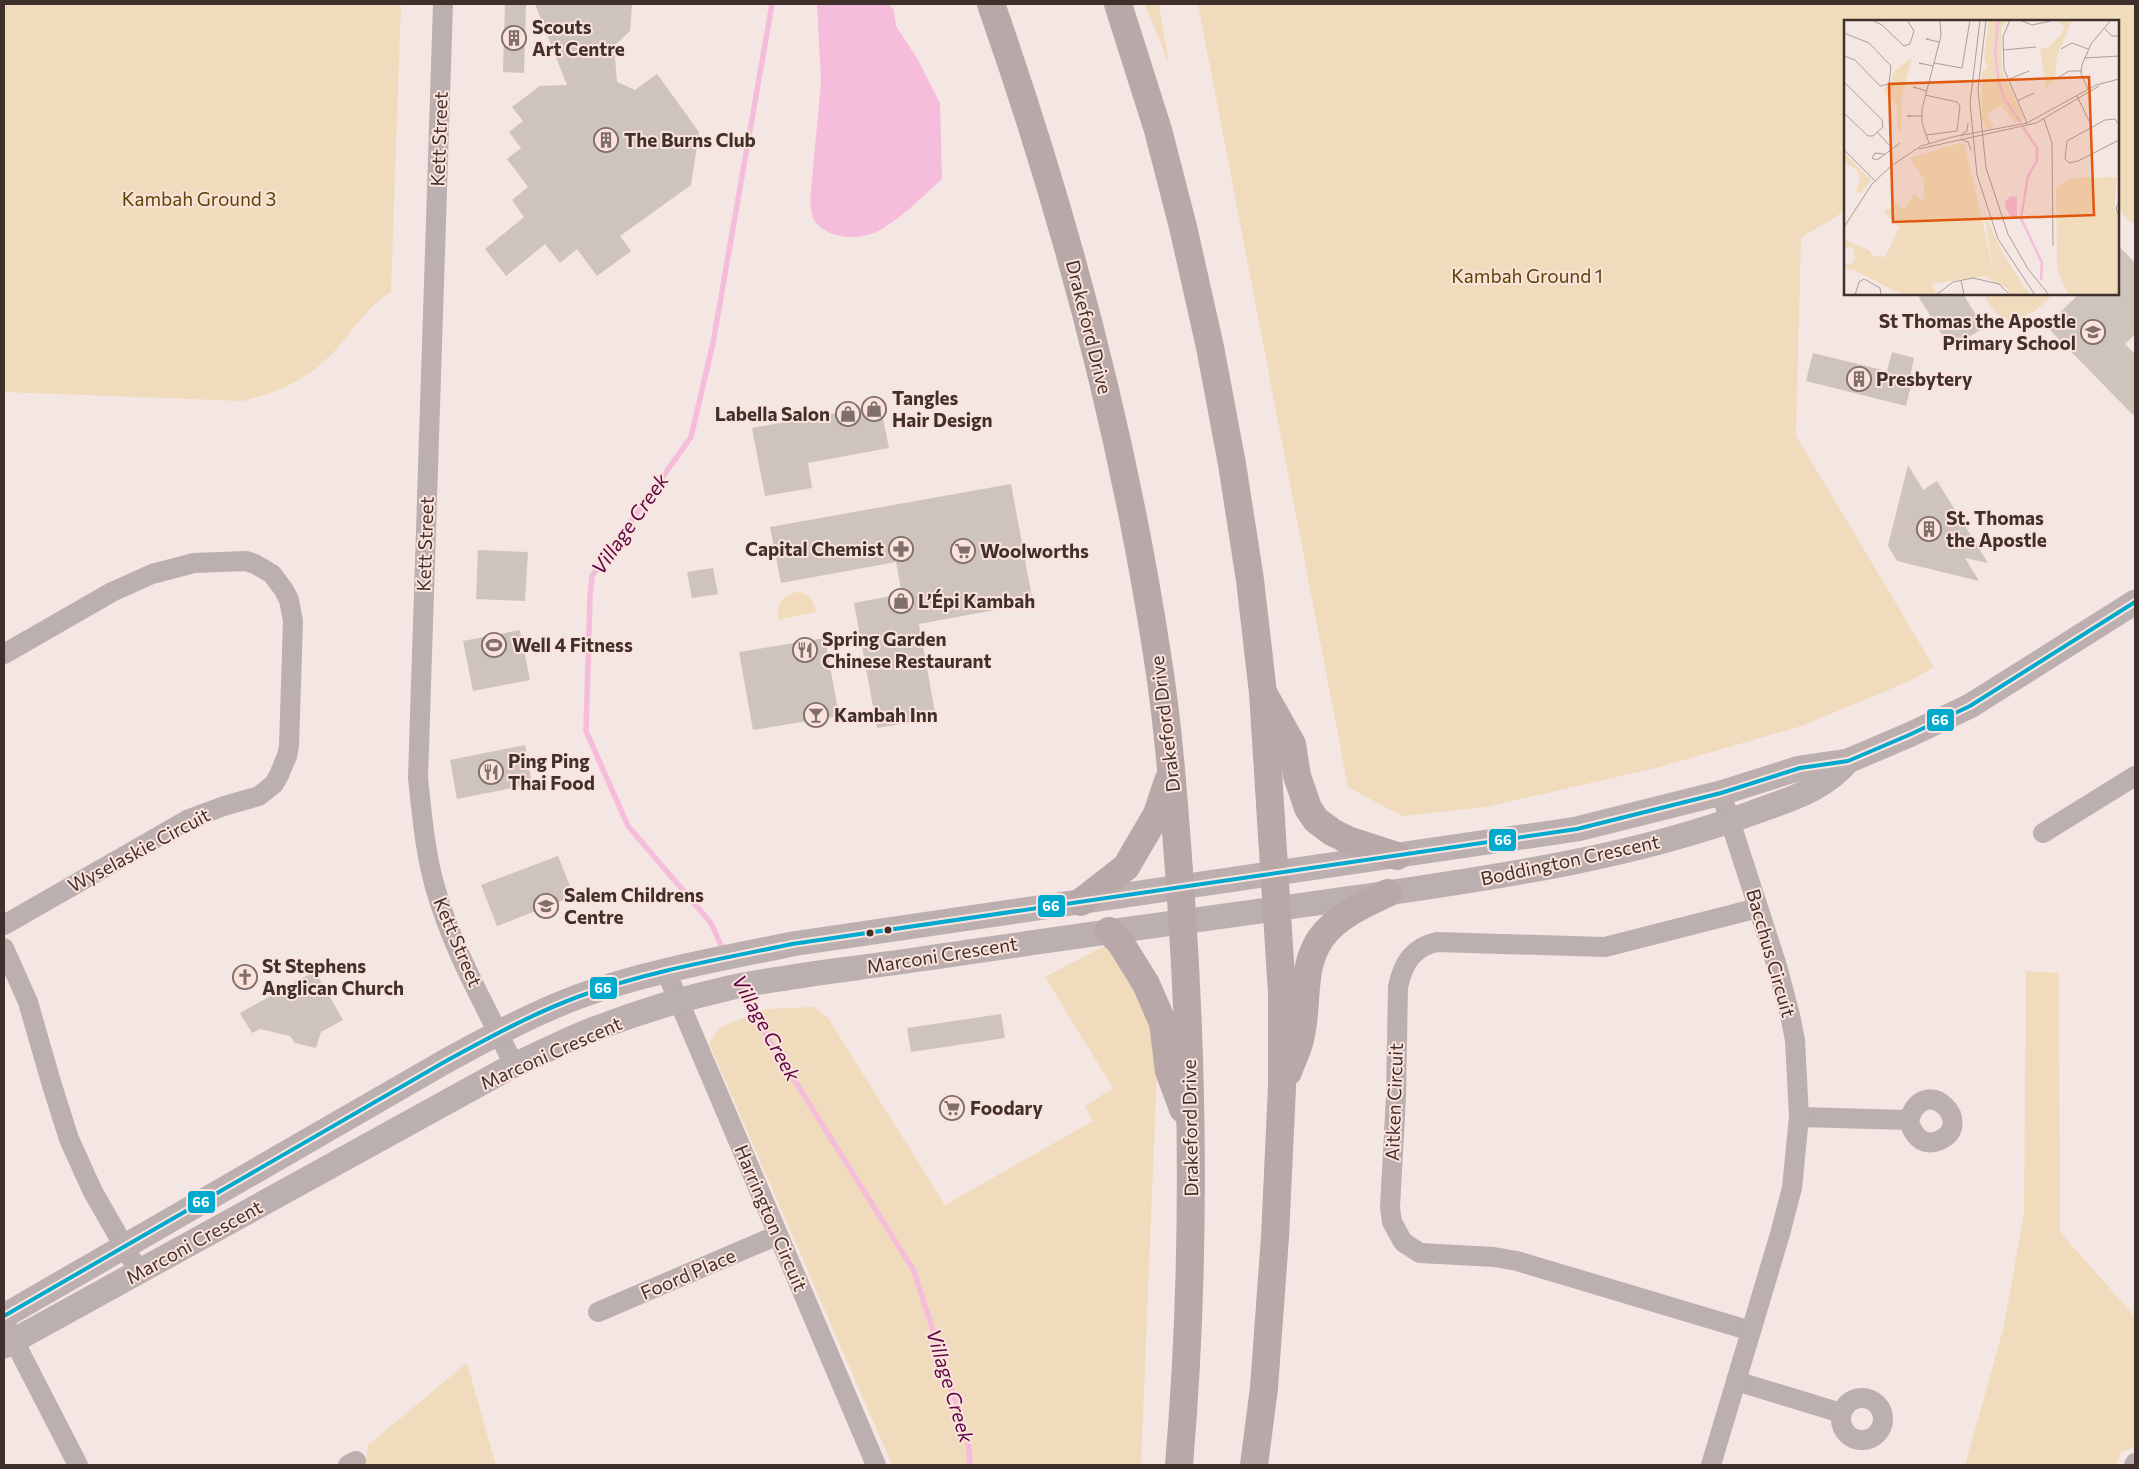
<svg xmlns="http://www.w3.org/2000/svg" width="2139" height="1469" font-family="Commissioner,sans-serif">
	<rect width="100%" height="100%" fill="#f4e6e2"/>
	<g fill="#f0dcbc">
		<path d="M4,4H401L391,292C371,303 360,321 346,338C317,374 288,390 243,401L4,392Z"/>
		<path d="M1145,4H1159L1169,64Z"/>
		<path d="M1198,4H2135V167L2134,169L2135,222L2132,224L2118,209V21H1845V211L1801,238L1796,436L1934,667L1909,681L1802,726L1656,768L1486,807L1402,816L1348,787Z"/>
		<path d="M1983,294H2054L2035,311L2011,321L1996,314Z"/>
		<path d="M797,592C810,593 813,600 816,612L778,620C777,603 781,596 797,592Z"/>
		<path d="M1106,945L1122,956L1158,1046L1141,1465H892L709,1043L720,1027L766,1009L814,1007L828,1018L945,1205L1093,1121L1085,1106L1113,1088L1045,977Z"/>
		<path d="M2026,971L2059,973L2060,1232L2135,1317V1446L2120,1453L2116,1465H1965L2004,1326L2024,1213Z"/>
		<path d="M467,1363L496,1465H365L368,1445Z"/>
	</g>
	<path fill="#f5bddb" d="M817,4H889L894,10L896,26L918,60L940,103L942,179C923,196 903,217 880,230C860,241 828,240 814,220C811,215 811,206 810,201L821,82Z"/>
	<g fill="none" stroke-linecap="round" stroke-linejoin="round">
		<g stroke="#f5bddb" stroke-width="5.5">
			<path d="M724,952L711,923L628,826L586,731L590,597L592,576L691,437L713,343L772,4"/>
			<path d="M743,992L753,1014L914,1271L968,1440L970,1465"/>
		</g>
	</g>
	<g fill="#cfc3bd">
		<path d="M505,4H526L524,73L503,72Z"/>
		<path d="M535,4H632L630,31L614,46L617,82L635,90L657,74L699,132L691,185L620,236L631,251L597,276L577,249L560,263L545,244L506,276L485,249L524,217L512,200L528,187L507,159L521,148L509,132L523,121L512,107L540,86L567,85Z"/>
		<path d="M2118,245L2135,263V334L2125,344L2135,354V417L2046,326L2079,294H2118Z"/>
		<path d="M1917,294H1963L1984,328L1950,348Z"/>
		<path d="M1892,352L1914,358L1910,377H1913L1906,406L1806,381L1813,353L1887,371Z"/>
		<path d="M880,405L889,448L808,463L812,488L765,496L752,428Z"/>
		<path d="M1908,465L1923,490L1937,481L1988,563L1965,558L1979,581L1897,561L1888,546Z"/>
		<path d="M1011,484L1033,603L919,624L936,718L877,728L854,603L902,594L896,562L781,583L770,527Z"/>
		<path d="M478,550L528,552L525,601L476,599Z"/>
		<path d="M713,568L718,594L692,598L687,572Z"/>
		<path d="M520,630L530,680L473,691L463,641Z"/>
		<path d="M825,638L839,716L753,730L739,652Z"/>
		<path d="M525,745L532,784L457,799L450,760Z"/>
		<path d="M558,856L574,896L497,926L481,885Z"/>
		<path d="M315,971L343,1020L321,1032L316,1048L295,1043L290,1036L260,1029L252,1033L240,1013Z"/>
		<path d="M1001,1014L1005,1038L911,1052L907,1028Z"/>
	</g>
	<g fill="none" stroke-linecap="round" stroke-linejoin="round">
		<g stroke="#bcafb0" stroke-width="20">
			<path d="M443,4L418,778C422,815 425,852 435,887C452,949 486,1007 514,1065"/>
			<path d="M4,654L112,592L152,574L194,563L246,561L255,564L272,574L284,590L289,600L293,621L289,746L287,756L279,775L274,784L259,796L224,806L189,819L4,925"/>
			<path d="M2043,833L2135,776"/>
			<path d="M4,948L28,1002L51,1082L69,1139L93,1192L139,1272"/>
			<path d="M666,971L876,1465"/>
			<path d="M1799,1117L1909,1120C1925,1070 1978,1125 1938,1141C1922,1147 1912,1134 1909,1120"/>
			<path d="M598,1312L778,1235"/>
			<path d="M7,1327L78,1465"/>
			<path d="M1751,1331L1517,1261L1494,1257L1420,1253L1403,1242L1392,1222L1390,1207L1396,1097L1398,987C1403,963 1413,947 1437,942L1605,947L1758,908"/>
			<path d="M1736,1381L1841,1413"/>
			<circle cx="1862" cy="1419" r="21"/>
			<path d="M348,1465L356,1461"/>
			<path d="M1711,1465L1780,1234L1792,1188L1799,1117L1795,1040L1790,1015L1777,966L1721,793"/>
			<path d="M2134,1465L2135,1463"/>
		</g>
		<g stroke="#bcafb0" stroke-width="25">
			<path d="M4,1316L446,1061C490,1037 534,1013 580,996C649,971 721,959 792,944L1577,829L1721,793L1800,768L1848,761L1909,735L1970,706L2135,602"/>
			<path d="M4,1346L514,1065C542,1053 569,1038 597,1028C639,1012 685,998 729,988C790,975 853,969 914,960C1072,936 1230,916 1387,893C1510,875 1635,856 1752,813C1787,800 1823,791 1848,761"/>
		</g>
		<g stroke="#b9a8a8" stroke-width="28">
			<path d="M991,4C1065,215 1123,432 1157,654C1170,735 1175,817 1181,899C1194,1087 1195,1277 1179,1465"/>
			<path d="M1118,4L1158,130L1183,227L1210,347L1232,464L1250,580L1263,693L1282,993V1087L1275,1237L1264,1388L1254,1465"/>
			<path d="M1265,696L1292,744L1297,776L1308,808L1316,820L1332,832L1348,840L1397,856"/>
			<path d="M1081,902L1126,867L1157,814L1168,781"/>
			<path d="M1109,931L1120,942L1146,984L1163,1023L1169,1071L1183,1109"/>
			<path d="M1288,1072C1292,1060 1299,1048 1301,1035C1308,1003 1301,966 1321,938C1337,916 1364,904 1388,893"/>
		</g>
		<defs>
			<path id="bus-1" d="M4,1316L446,1061C490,1037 534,1013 580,996C649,971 721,959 792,944L1577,829L1721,793L1800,768L1848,761L1909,735L1970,706L2135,602"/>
		</defs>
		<use href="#bus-1" stroke="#fbe2db" stroke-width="8"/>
		<use href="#bus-1" stroke="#00a9ce" stroke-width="4"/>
	</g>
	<defs>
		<symbol id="building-ring" viewBox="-11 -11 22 22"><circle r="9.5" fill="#fbe2db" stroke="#7f706c" stroke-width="1.5"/><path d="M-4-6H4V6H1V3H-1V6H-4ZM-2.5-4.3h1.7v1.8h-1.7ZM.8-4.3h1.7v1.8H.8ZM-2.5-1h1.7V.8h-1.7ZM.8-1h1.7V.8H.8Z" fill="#7f706c"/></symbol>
		<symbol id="school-ring" viewBox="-11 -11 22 22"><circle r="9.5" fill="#fbe2db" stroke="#7f706c" stroke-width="1.5"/><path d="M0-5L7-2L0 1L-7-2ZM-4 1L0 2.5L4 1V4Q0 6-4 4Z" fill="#7f706c"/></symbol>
		<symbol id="shop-ring" viewBox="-11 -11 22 22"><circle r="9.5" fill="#fbe2db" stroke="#7f706c" stroke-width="1.5"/><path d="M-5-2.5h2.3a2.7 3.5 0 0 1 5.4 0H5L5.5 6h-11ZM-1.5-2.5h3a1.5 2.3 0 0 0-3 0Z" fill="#7f706c"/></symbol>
		<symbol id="pharmacy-ring" viewBox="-11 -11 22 22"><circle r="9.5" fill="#fbe2db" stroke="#7f706c" stroke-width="1.5"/><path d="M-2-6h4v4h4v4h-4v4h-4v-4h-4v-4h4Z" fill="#7f706c"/></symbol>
		<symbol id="supermarket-ring" viewBox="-11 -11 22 22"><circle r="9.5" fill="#fbe2db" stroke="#7f706c" stroke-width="1.5"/><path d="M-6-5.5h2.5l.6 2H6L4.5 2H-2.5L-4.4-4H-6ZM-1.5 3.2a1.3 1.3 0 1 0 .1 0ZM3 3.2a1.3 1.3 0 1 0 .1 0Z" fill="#7f706c"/></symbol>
		<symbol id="stadium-ring" viewBox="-11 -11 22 22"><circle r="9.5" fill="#fbe2db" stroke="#7f706c" stroke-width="1.5"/><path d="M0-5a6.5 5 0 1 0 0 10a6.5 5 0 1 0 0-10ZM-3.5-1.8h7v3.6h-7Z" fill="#7f706c"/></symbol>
		<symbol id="restaurant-ring" viewBox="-11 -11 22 22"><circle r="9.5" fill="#fbe2db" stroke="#7f706c" stroke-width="1.5"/><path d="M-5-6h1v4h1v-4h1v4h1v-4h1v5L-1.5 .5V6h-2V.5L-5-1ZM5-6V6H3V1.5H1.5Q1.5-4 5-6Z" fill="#7f706c"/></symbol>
		<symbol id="bar-ring" viewBox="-11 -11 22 22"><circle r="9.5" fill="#fbe2db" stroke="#7f706c" stroke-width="1.5"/><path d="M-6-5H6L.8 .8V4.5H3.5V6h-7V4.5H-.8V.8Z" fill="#7f706c"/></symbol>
		<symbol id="church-ring" viewBox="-11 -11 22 22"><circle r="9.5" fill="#fbe2db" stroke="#7f706c" stroke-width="1.5"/><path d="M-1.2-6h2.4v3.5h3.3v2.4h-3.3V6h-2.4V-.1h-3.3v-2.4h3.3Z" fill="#7f706c"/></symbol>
	</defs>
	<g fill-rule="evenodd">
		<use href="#building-ring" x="500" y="24" width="28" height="28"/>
		<use href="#building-ring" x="592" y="126" width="28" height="28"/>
		<use href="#school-ring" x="2079" y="318" width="28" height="28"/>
		<use href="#building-ring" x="1845" y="365" width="28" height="28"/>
		<use href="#shop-ring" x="860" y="395" width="28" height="28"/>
		<use href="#shop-ring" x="834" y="400" width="28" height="28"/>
		<use href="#building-ring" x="1915" y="515" width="28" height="28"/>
		<use href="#pharmacy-ring" x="887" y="535" width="28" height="28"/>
		<use href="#supermarket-ring" x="949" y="537" width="28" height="28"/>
		<use href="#shop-ring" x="887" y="587" width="28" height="28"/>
		<use href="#stadium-ring" x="480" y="631" width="28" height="28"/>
		<use href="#restaurant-ring" x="791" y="636" width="28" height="28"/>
		<use href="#bar-ring" x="802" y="701" width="28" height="28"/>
		<use href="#restaurant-ring" x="477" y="758" width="28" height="28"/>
		<use href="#school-ring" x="532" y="892" width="28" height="28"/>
		<use href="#church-ring" x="231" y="963" width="28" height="28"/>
		<use href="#supermarket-ring" x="938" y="1094" width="28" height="28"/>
	</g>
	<g fill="#40302c" stroke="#fbe2db" stroke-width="2">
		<circle cx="888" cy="930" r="4.5"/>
		<circle cx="870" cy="933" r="4.5"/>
	</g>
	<g text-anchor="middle" stroke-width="4" stroke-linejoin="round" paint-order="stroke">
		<g font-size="19" font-weight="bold" fill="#40302c" stroke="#fbe2db" text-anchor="start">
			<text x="532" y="34">Scouts<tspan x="532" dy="22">Art Centre</tspan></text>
			<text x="624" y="147">The Burns Club</text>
			<text x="2076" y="328" text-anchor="end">St Thomas the Apostle<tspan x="2076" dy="22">Primary School</tspan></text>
			<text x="1876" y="386">Presbytery</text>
			<text x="892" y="405">Tangles<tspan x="892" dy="22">Hair Design</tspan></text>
			<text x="830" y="421" text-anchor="end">Labella Salon</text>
			<text x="1946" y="525">St. Thomas<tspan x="1946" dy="22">the Apostle</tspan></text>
			<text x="884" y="556" text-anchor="end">Capital Chemist</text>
			<text x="980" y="558">Woolworths</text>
			<text x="918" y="608">L’Épi Kambah</text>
			<text x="822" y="646">Spring Garden<tspan x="822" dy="22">Chinese Restaurant</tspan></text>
			<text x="512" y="652">Well 4 Fitness</text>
			<text x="834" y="722">Kambah Inn</text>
			<text x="508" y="768">Ping Ping<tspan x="508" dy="22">Thai Food</tspan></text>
			<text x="564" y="902">Salem Childrens<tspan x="564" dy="22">Centre</tspan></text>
			<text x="262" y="973">St Stephens<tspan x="262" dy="22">Anglican Church</tspan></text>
			<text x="970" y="1115">Foodary</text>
		</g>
		<g font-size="19" fill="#40302c" stroke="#fbe2db">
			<text transform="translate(439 139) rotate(-88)" y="7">Kett Street</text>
			<text transform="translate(1089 327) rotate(76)" y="7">Drakeford Drive</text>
			<text transform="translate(425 544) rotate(-88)" y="7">Kett Street</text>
			<text transform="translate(1165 724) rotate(-97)" y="7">Drakeford Drive</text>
			<text transform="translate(139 850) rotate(-28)" y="7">Wyselaskie Circuit</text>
			<text transform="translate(1570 860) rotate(-12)" y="7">Boddington Crescent</text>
			<text transform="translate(458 942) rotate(67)" y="7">Kett Street</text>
			<text transform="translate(1771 953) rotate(74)" y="7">Bacchus Circuit</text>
			<text transform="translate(942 955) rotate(-9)" y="7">Marconi Crescent</text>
			<text transform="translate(551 1053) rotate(-24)" y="7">Marconi Crescent</text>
			<text transform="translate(1394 1102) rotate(-88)" y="7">Aitken Circuit</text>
			<text transform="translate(1190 1128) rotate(-91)" y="7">Drakeford Drive</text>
			<text transform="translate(771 1218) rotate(67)" y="7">Harrington Circuit</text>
			<text transform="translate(194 1242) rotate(-29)" y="7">Marconi Crescent</text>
			<text transform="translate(688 1274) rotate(-23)" y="7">Foord Place</text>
		</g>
		<g font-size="19" fill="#5b4402" stroke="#fbe2db">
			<text x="199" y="206">Kambah Ground 3</text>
			<text x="1527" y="283">Kambah Ground 1</text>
		</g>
		<g font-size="20" font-style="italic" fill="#5e0546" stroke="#fbe2db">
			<text transform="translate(630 524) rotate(-55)" y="7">Village Creek</text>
			<text transform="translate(766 1028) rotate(61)" y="7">Village Creek</text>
			<text transform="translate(950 1386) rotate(73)" y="7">Village Creek</text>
		</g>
	</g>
	<g transform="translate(1844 20)">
		<rect width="275" height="275" fill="#f4e6e2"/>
		<path d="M145,0H163L157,8L158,51L180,99L170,103L157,85L144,93L142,96L149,106L143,110L138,100V52L143,48L140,36ZM228,0L213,36L211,60L202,68L196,29L205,27L217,14L221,7L214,1ZM68,38L58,77L57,110H54L53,86L40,72V68L46,65L50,51ZM116,123L121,125L150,253L140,192L159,234L186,275H167L163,268L143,258L147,255L87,264L94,275H59L10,250L0,249V243L8,245L11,238L9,227L0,228V219L26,231L28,236L41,237L55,208L39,190L47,189L49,181L60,190L70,173L76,181L80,178V160L66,138ZM0,133L27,160L17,173L12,172L16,158L13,150L0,142ZM273,157L270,189L275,198V275H224L213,248L212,168L226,158Z" fill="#f0dcbc"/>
		<path d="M167,176L173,177V199L167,198L162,188L161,181Z" fill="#f5bddb"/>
		<path fill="none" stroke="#f5bddb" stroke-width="2.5" d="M154,0L151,32L155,63L160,78L177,103M179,107L193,128V141L184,156L177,198L198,243L197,260"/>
		<path fill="none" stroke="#ac9d99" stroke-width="1" d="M28,0L38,5L60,26L66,24L70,11L63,0M136,0L126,83L133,155L154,219L191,275M142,0L134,69L142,148L164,214L184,249L205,275M166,0L159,17L160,49L183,103M176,0L188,5L207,1M261,9L268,16H275M0,13L25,23L47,46L45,64L36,66L11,40L0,36M85,19H82L95,22M217,29L228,23L244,29M159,30L192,27M240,38L275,36M90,43L118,48L126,0M79,44L75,43L89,46M212,59L225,51H237M163,60L185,51M0,62L38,100L39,107L29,116H24L0,93M73,68L69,67L83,71M244,69L237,54L238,45L247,24L267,0M81,75L113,82L116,86L113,111L82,115M233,76L248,107M173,81L190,73M67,96H63H78M200,99L208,123L209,226M275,105L271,99L261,100L223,121L221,139L225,143L234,141L275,120M33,112L48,128M117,115L123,111L124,103M116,119L124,122L127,130M85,123L78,103V89L97,16L96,0M75,129L192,103L255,66M0,130L31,161M40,134L31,133L28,138L33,140L56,123M275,182L272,188L275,197M0,207L28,164L47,146L77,126L108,117L183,103L252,65L275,59M117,260L120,275M11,275L15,262L20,259L36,268L37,275M92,275L109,262L129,258L155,264L166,275"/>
		<path fill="#e0570e" fill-opacity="0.15" stroke="#e0570e" stroke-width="2.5" d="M245,57L250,195L49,202L45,64Z"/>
		<rect width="275" height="275" fill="none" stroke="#40302c" stroke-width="2.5"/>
	</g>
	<g stroke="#fbe2db" stroke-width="2">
		<rect x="1926" y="708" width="29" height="24" rx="5" fill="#00a9ce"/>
		<rect x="1488" y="828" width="29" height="24" rx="5" fill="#00a9ce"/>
		<rect x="1037" y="894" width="29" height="24" rx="5" fill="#00a9ce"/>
		<rect x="589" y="976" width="29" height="24" rx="5" fill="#00a9ce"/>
		<rect x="187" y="1190" width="29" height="24" rx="5" fill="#00a9ce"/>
	</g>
	<g font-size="14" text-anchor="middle" font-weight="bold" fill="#fff">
		<text x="1940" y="725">66</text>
		<text x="1503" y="845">66</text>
		<text x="1051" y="911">66</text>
		<text x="603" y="993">66</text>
		<text x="201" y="1207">66</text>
	</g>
	<rect width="2139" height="1469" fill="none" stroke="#40302c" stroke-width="10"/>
</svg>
